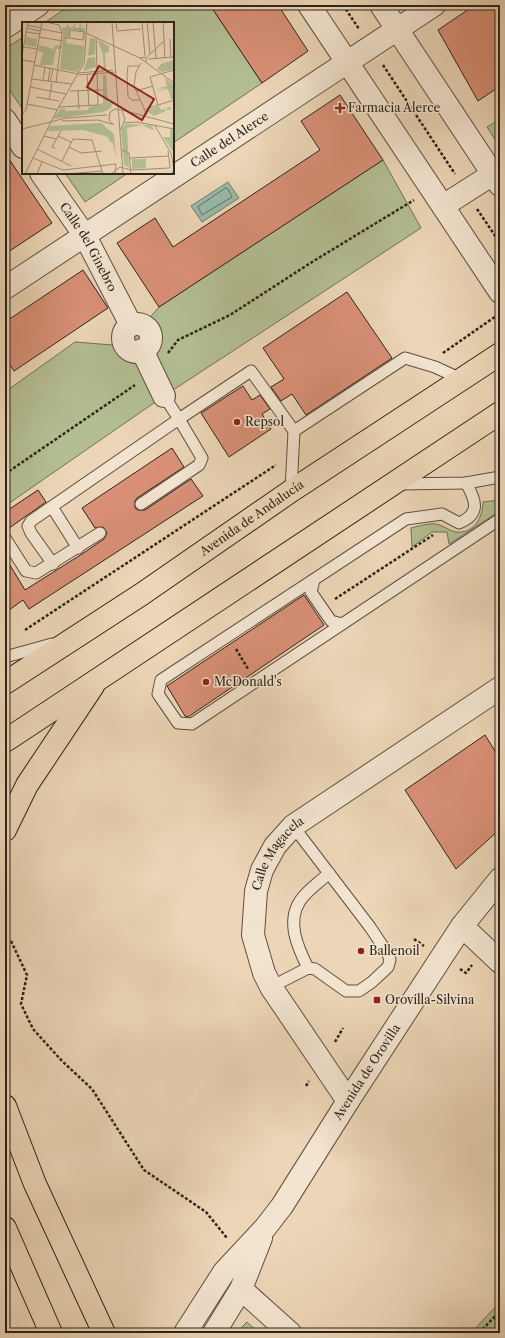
<svg xmlns="http://www.w3.org/2000/svg" width="505" height="1338" font-family="'Libre Caslon Text',serif">
	<rect width="100%" height="100%" fill="#ecd6b7"/>
	<filter id="stains"><feTurbulence type="fractalNoise" baseFrequency=".005" numOctaves="4"/><feColorMatrix values="0 0 0 0 .2 0 0 0 0 .09 0 0 0 0 .02 0 0 0 .5 -.17"/></filter>
	<radialGradient id="worn" r=".72"><stop offset=".6" stop-color="#630" stop-opacity="0"/><stop offset="1" stop-color="#630" stop-opacity=".3"/></radialGradient>
	<g fill="#b3be92" stroke="#707156">
		<path d="M71,5H210L262,83L173,143V23H44Z"/>
		<path d="M23,37V110L5,83V49Z"/>
		<path d="M500,119V147L487,127Z"/>
		<path d="M383,160L421,228L164,396L5,506V392L75,342L125,346L159,307Z"/>
		<path d="M65,173H128L85,202Z"/>
		<path d="M500,500V511L449,544L447,532H432L412,547L411,528C418,526 429,523 436,524C443,525 449,531 456,532C474,534 483,517 483,502Z"/>
		<path d="M500,1302V1333H471Z"/>
		<path d="M247,1322L259,1333H236Z"/>
	</g>
	<path fill="#99baaa" stroke="#6e7e70" d="M228,182L239,198L202,222L191,206Z"/>
	<g fill="none" stroke-linecap="round" stroke-linejoin="round">
		<path stroke="#636f62" stroke-width="1" d="M226,188L228,189L232,197L202,215L198,207Z"/>
	</g>
	<g fill="#d99077" stroke="#2d241a">
		<path d="M210,5H278L308,51L262,83Z"/>
		<path d="M475,5H500V86L478,101L438,30Z"/>
		<path d="M340,95L383,160L159,307L117,243L155,218L173,247L320,150L301,121Z"/>
		<path d="M5,153L52,223L5,254Z"/>
		<path d="M83,270L108,308L14,371L5,357V322Z"/>
		<path d="M347,292L392,358L306,415L292,394L281,401L271,387L284,379L263,348Z"/>
		<path d="M243,386L252,400L260,395L270,409L262,414L271,429L229,457L201,413Z"/>
		<path d="M172,448L184,467L137,498L135,501V508L138,510H145L191,479L203,496L29,609L23,600L5,613V557L25,590L82,554L104,539L107,533L103,527L95,528L82,508Z"/>
		<path d="M38,490L46,502L5,531V512Z"/>
		<path d="M304,595L324,625L188,717L185,716L167,686Z"/>
		<path d="M485,735L500,759V829L456,869L405,790Z"/>
	</g>
	<g fill="none" stroke-linecap="round" stroke-linejoin="round">
		<defs>
			<g id="service">
				<path d="M164,396L179,419L251,371L294,431"/>
				<path d="M466,483C476,500 481,514 459,523L442,514L406,519L161,680L158,694L178,723L192,724L500,519"/>
				<path d="M398,484L466,483L500,477"/>
				<path d="M291,491L294,431L405,358L435,367L461,379"/>
				<path d="M52,507L78,548"/>
				<path d="M5,538L26,571L36,573L100,533"/>
				<path d="M53,564L31,533L28,526L31,521L179,419L202,458L199,465L141,504"/>
				<path d="M314,580L311,592L331,621L342,624"/>
				<path d="M5,657L52,644"/>
				<path d="M308,968C298,948 286,922 300,901C307,890 320,882 329,873"/>
				<path d="M271,987L308,968L315,969L346,991H359L372,982L388,967L390,960L388,954L370,927L293,826"/>
			</g>
			<g id="minor">
				<path d="M309,5L500,292"/>
				<path d="M381,5L500,185"/>
				<path d="M5,27L38,5"/>
				<path d="M5,120L23,147"/>
				<path id="s1" d="M41,173L85,236L131,325"/>
				<path d="M443,206L493,174"/>
				<path id="s2" d="M5,288L434,5"/>
				<circle cx="137" cy="338" r="14"/>
				<path d="M142,350L164,396"/>
				<path d="M462,926L500,962"/>
				<path id="s3" d="M348,1101L271,987L264,973L253,935L256,891L262,870L275,846L293,826L500,688"/>
				<path d="M241,1289L290,1333"/>
				<path id="s4" d="M185,1333L224,1272L265,1228L282,1206L348,1101L441,958L462,926L500,879"/>
				<path d="M214,1333L241,1289L261,1238"/>
			</g>
			<g id="primary">
				<path id="s5" d="M5,683L142,594L291,491L500,354"/>
				<path d="M5,741L500,413"/>
				<path d="M5,830L27,785L93,686"/>
			</g>
			<g id="motorway">
				<path d="M5,1106L35,1184L104,1333"/>
				<path d="M5,1228L51,1333"/>
			</g>
		</defs>
		<use href="#service" stroke="#5d5041" stroke-width="13"/>
		<use href="#minor" stroke="#5d5041" stroke-width="24"/>
		<use href="#primary" stroke="#2d241a" stroke-width="24"/>
		<use href="#motorway" stroke="#2d241a" stroke-width="24"/>
		<g stroke="#2d241a" stroke-width="2.5" stroke-dasharray="3 2" stroke-linecap="butt">
			<path d="M343,5L359,29"/>
			<path d="M383,65L455,174"/>
			<path d="M477,209L500,243"/>
			<path d="M168,353L178,340L230,315L312,262L414,200"/>
			<path d="M443,353L499,314"/>
			<path d="M5,474L135,385"/>
			<path d="M335,599L433,535"/>
			<path d="M25,630L276,465"/>
			<path d="M236,649L248,669"/>
			<path d="M498,927L500,928"/>
			<path d="M414,939L424,946"/>
			<path d="M11,941L27,975L21,1004L33,1029L62,1061L92,1089L144,1170L206,1212L227,1238"/>
			<path d="M460,969L466,973L472,965"/>
			<path d="M335,1042L343,1028"/>
			<path d="M306,1086L309,1081"/>
			<path d="M494,1317L500,1323"/>
			<path d="M479,1333L500,1311"/>
		</g>
		<use href="#service" stroke="#f3e4d0" stroke-width="11"/>
		<use href="#minor" stroke="#f3e4d0" stroke-width="22"/>
		<use href="#primary" stroke="#ecd6b7" stroke-width="22"/>
		<use href="#motorway" stroke="#ecd6b7" stroke-width="22"/>
	</g>
	<g fill="#8f2418" stroke="#f3e4d0" stroke-width="1.5">
		<path d="M338 102h4v4h4v4h-4v4h-4v-4h-4v-4h4z"/>
		<circle cx="237" cy="422" r="4"/>
		<circle cx="206" cy="682" r="4"/>
		<circle cx="361" cy="951" r="4"/>
		<rect x="373" y="996" width="8" height="8" rx="2"/>
	</g>
	<g text-anchor="middle" stroke-width="3" stroke-linejoin="round" paint-order="stroke">
		<g font-size="12" fill="#2d241a" stroke="#f3e4d0" text-anchor="start">
			<text x="348" y="112">Farmacia Alerce</text>
			<text x="245" y="426">Repsol</text>
			<text x="214" y="686">McDonald's</text>
			<text x="369" y="955">Ballenoil</text>
			<text x="385" y="1004">Orovilla-Silvina</text>
		</g>
		<g font-size="12" fill="#2d241a" stroke="#f3e4d0">
			<text dy="4" stroke="none"><textPath href="#s2" startOffset="269">Calle del Alerce</textPath></text>
			<text dy="4" stroke="none"><textPath href="#s1" startOffset="88">Calle del Ginebro</textPath></text>
			<text dy="4" stroke="none"><textPath href="#s5" startOffset="297">Avenida de Andalucía</textPath></text>
			<text dy="4" stroke="none"><textPath href="#s3" startOffset="281">Calle Magacela</textPath></text>
			<text dy="4" stroke="none"><textPath href="#s4" startOffset="319">Avenida de Orovilla</textPath></text>
		</g>
	</g>
	<g transform="translate(22 22)">
		<rect width="152" height="152" fill="#ecd6b7"/>
		<path d="M45,0L47,5H51L53,0V6H57L59,0V6H63L61,41L55,50L38,47L41,15L45,16L44,21L62,24V10L49,7L46,15L41,14L40,6L45,5ZM4,15L15,17L14,25L3,23ZM68,16L73,17V32L66,34ZM76,18L87,24V30L83,31L84,48H82L81,33ZM17,23L32,27L33,23L40,24L39,27H34L31,43H18L21,30L16,29ZM73,35L74,45L61,49L66,36ZM152,38V47L140,50L135,47L139,42ZM81,53H84L86,80L91,81L88,87L81,90L31,97L38,87L43,86V89L66,88L67,85L81,81ZM143,56L152,63V77H149L146,67L134,70L145,66L133,67L145,64ZM137,84L139,88L143,87V89L146,88L144,86L149,85V87L132,94L126,90L125,88ZM79,101L92,112L94,137L91,121L87,119L86,115L61,108L26,109L28,104ZM104,102L129,103L133,109L120,103L105,106L107,146L102,143L99,106ZM148,107L152,108V131L141,115H148ZM110,137H124V146L110,147Z" fill="#b3be92"/>
		<path fill="none" stroke="#a08f78" stroke-width="1" d="M24,0L37,3L40,11L34,61M90,0L101,152M94,0L95,9L119,7M120,0L123,34M125,0L128,32M131,0L134,36M141,0L143,36M5,3L19,6M5,6L18,9M19,7L40,11M4,10L18,12M64,11L118,36L152,61M17,15L41,19M41,15L47,16L61,18L62,10L48,8L47,16M148,17L149,35M2,25L15,27M0,33L6,0M125,35L142,19M118,36L124,35V41M126,37L152,35M0,38L13,40M119,41L114,50L112,64L125,93M12,43L56,52M117,44H106L105,53L106,75L110,78H118M56,51L91,48M65,52L67,84M57,53L94,50M10,57L50,62M21,59L23,45M26,60L28,46M28,60L31,47M8,65L44,72M56,68L57,87M48,69L81,68M114,69L131,64M14,75L37,79M27,78L30,61M5,82L36,88M136,83L128,55L152,48M37,85L76,83L74,16M124,87L152,78M100,88L152,102M0,93L4,88L20,0M40,99L76,98L90,102M101,101L115,100L152,107M92,103L87,98L88,90L93,87L100,88L103,98L98,108M133,104L149,131L152,147L150,152M0,107L44,96L85,93M22,114L34,117M36,114L49,120M47,125L59,131L80,129M33,126L30,125L39,109M15,127L49,144M100,128L107,131L109,152M146,129L148,146M11,136L41,148L94,142L93,152M108,136L147,134M40,139L51,117L70,118L81,152M3,152L35,88L62,41L65,0M15,152L20,140M44,152L80,149M89,152L98,145L110,148L147,146"/>
		<path fill="#8f2418" fill-opacity="0.15" stroke="#8f2418" stroke-width="2" d="M77,44L132,77L120,98L65,65Z"/>
		<rect width="152" height="152" fill="none" stroke="#2d241a" stroke-width="2"/>
	</g>
	<rect width="505" height="1338" fill="none" stroke="#ecd6b7" stroke-width="20"/>
	<rect x="6" y="6" width="493" height="1326" fill="none" stroke="#2d241a" stroke-width="2"/>
	<rect x="10" y="10" width="485" height="1318" fill="none" stroke="#2d241a"/>
	<rect width="100%" height="100%" filter="url(#stains)"/>
	<rect width="100%" height="100%" fill="url(#worn)"/>
</svg>
